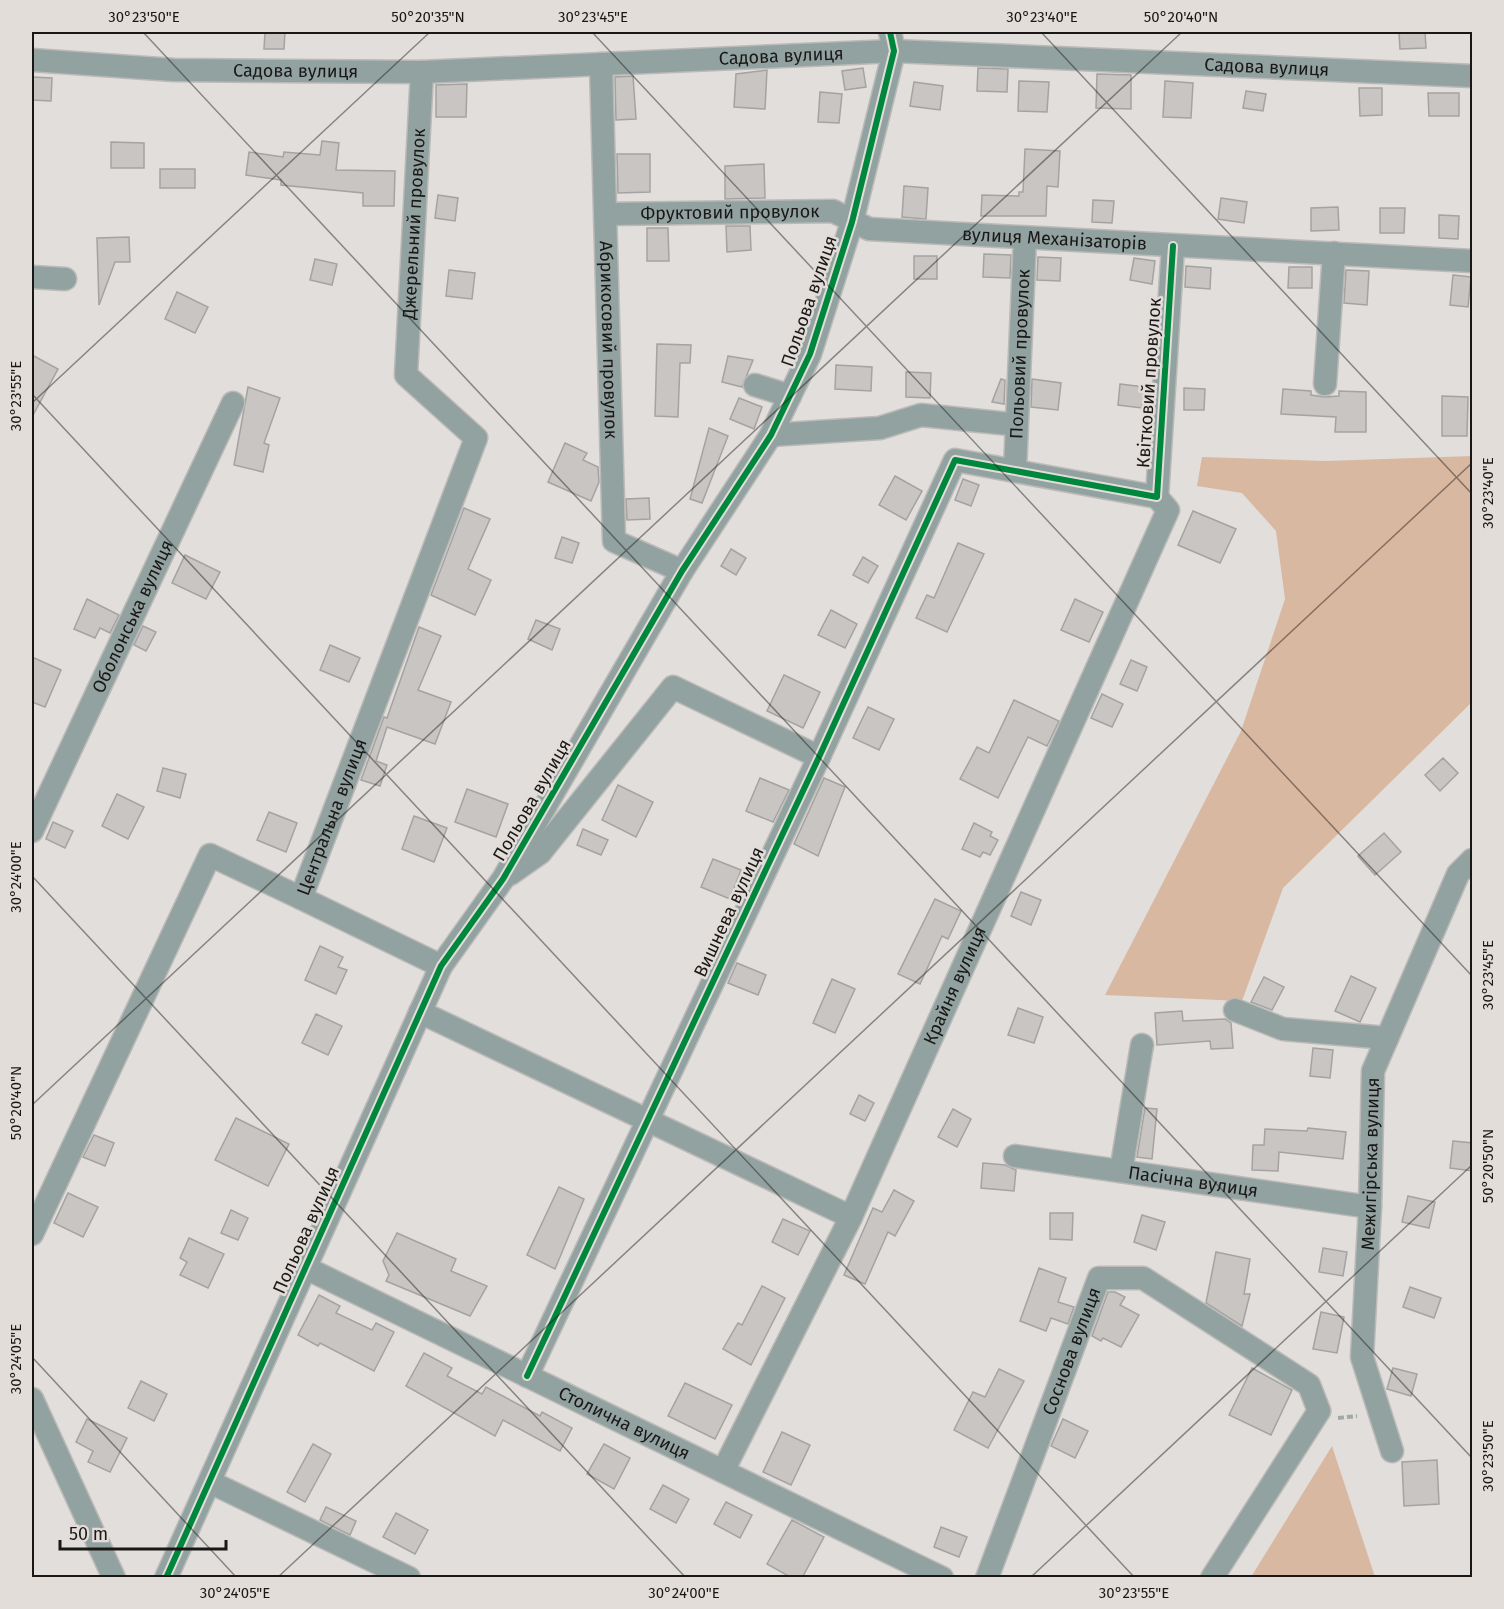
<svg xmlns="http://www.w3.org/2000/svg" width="1504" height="1609" font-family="'Fira Sans',sans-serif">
	<rect width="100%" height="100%" fill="#e1dedb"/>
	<g fill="#d9b8a1">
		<path d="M1472,456V702L1283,888L1242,1001L1105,995L1241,731L1285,599L1276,531L1242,493L1197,486L1202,457L1326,461Z"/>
		<path d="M1332,1446L1375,1577H1251Z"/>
	</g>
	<g fill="#c8c5c3" stroke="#a5a3a1" stroke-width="1.5">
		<path d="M265,32H285L284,49H264Z"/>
		<path d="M1399,32H1425L1426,48L1400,49Z"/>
		<path d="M863,68L866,87L845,90L842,71Z"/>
		<path d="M978,68L1008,69L1007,92L977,91Z"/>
		<path d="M767,70L765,109L734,107L736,74Z"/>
		<path d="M1097,74L1131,75V109L1096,108Z"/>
		<path d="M633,76L636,119L616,120L615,77Z"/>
		<path d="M32,77L52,78L51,101L32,100Z"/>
		<path d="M1019,81L1049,82L1047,112L1018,111Z"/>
		<path d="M1165,81L1193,83L1191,118L1163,117Z"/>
		<path d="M914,82L943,86L940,110L910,106Z"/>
		<path d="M467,84L466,117H436V85Z"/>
		<path d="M1359,88H1382V115L1360,116Z"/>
		<path d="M1246,91L1266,94L1263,111L1243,108Z"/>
		<path d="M820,92L842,94L839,123L818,122Z"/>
		<path d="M1428,93H1459V116H1429Z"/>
		<path d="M322,141L339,143L336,170L395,171L394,206H363V193L281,185V180L246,175L249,152L283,157L284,152L320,155Z"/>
		<path d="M111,142L144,143V168H111Z"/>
		<path d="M1025,149L1060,151L1058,187L1047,186L1046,216H981L982,195L1019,196V192H1023Z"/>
		<path d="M617,154H650V192L618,193Z"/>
		<path d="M764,164L765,198L725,199V166Z"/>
		<rect x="160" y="169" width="35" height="19"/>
		<path d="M904,186L928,188L926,219L902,217Z"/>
		<path d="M438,195L458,198L455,221L435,218Z"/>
		<path d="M1221,198L1247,202L1244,223L1218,219Z"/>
		<path d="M1093,200L1114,201L1112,223L1092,222Z"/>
		<path d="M1338,207L1339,230L1311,231V208Z"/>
		<path d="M1380,208H1405L1404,233H1380Z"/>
		<path d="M1439,215L1459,216L1458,239L1439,238Z"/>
		<path d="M726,226H750L751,250L727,252Z"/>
		<path d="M647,228H668L669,261H647Z"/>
		<path d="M129,237L130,262H115L99,305L97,238Z"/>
		<path d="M984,254L1011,255L1010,278L983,277Z"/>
		<rect x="914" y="256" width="23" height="23"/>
		<path d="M1038,257L1061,258L1060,281L1037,280Z"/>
		<path d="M1134,258L1155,261L1152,284L1130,280Z"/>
		<path d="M315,259L337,264L332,285L310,280Z"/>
		<path d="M1186,266L1211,268L1210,289L1185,287Z"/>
		<path d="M1289,267H1312V288H1288Z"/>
		<path d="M449,270L475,273L472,299L446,296Z"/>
		<path d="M1346,270L1369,271L1367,305L1344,303Z"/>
		<path d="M1453,275L1471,277L1468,307L1450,305Z"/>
		<path d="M177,292L208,307L195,333L165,319Z"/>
		<path d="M657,344L691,345L690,363H680L678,417L655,416Z"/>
		<path d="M32,355L58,369L32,417Z"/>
		<path d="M728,356L753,360L742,387L722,382Z"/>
		<path d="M836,365L872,367L871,391L835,389Z"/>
		<path d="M906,372L931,373L930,398L906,397Z"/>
		<path d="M1001,379L1005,380L1004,404L992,402Z"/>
		<path d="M1032,379L1061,383L1058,410L1031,407Z"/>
		<path d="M1120,384L1144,387L1142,408L1118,405Z"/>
		<path d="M248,387L280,398L264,443L269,445L263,472L234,465Z"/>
		<path d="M1184,388L1205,389L1204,410H1184Z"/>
		<path d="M1283,389L1311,391V395L1325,397L1339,396V391L1366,392V432H1335L1336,417L1281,414Z"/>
		<path d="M1442,396L1468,397L1467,436H1442Z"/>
		<path d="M739,398L762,407L754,429L730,419Z"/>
		<path d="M709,428L728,436L702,503L690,499Z"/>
		<path d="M565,443L587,453L583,460L598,467L599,482L591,501L548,482Z"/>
		<path d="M895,476L922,491L906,520L879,505Z"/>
		<path d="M963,479L979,485L971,506L955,500Z"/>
		<path d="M649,498L650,519L627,520L626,499Z"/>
		<path d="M464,508L490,519L468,569L491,580L475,615L431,595Z"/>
		<path d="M1193,511L1236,529L1220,563L1178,545Z"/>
		<path d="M562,537L579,543L572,563L555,558Z"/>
		<path d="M958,543L984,554L947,632L916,618L927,595L934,598Z"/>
		<path d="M731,549L746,558L736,575L721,566Z"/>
		<path d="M185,555L220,572L206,599L172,583Z"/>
		<path d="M863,557L878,566L868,583L853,575Z"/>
		<path d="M87,599L119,615L110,633L100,628L95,638L74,629Z"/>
		<path d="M1075,599L1103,612L1089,642L1061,630Z"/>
		<path d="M831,610L857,624L845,648L818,635Z"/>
		<path d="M536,620L560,629L552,650L528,639Z"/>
		<path d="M143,626L156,632L146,651L134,645Z"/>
		<path d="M419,627L441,636L418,690L451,702L435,744L387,727L376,761L387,765L380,786L361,780L384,717L387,718Z"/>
		<path d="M330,645L360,658L349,682L320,670Z"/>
		<path d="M32,657L61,670L45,707L32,702Z"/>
		<path d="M1131,660L1147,667L1137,691L1120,684Z"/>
		<path d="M784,675L820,692L803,728L767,711Z"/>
		<path d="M1102,694L1123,704L1112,727L1091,718Z"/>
		<path d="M1014,700L1059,721L1047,746L1028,737L998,798L960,779L977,747L989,753Z"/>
		<path d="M868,707L894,719L879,750L853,738Z"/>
		<path d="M1443,758L1458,773L1440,791L1425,775Z"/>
		<path d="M163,768L186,774L180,798L157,791Z"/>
		<path d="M760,778L789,790L773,822L746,811Z"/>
		<path d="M824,778L845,787L818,856L794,844Z"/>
		<path d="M618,785L653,802L636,837L602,820Z"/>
		<path d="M467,789L508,804L496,837L455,822Z"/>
		<path d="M117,794L144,807L128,839L102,826Z"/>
		<path d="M269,812L297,823L286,852L257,840Z"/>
		<path d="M414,816L447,828L434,862L402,849Z"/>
		<path d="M53,822L73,831L65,848L46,839Z"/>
		<path d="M974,823L992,832L990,836L998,840L990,855L983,852L980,857L962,849Z"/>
		<path d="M583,829L608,840L601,855L577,845Z"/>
		<path d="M1384,833L1401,852L1375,875L1358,856Z"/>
		<path d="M713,859L741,870L730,899L701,887Z"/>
		<path d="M1021,892L1041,900L1031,925L1011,916Z"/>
		<path d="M935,899L961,911L948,939L942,936L920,984L898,974Z"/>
		<path d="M320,946L343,957L338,967L347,970L336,994L305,980Z"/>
		<path d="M737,963L766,975L758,995L728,983Z"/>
		<path d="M1351,976L1376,988L1360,1022L1335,1011Z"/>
		<path d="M1264,977L1284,987L1272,1010L1251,1002Z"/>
		<path d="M832,979L855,989L835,1033L813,1023Z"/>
		<path d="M1018,1008L1043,1017L1034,1043L1008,1035Z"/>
		<path d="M1182,1011L1183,1021L1225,1019L1231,1023L1233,1048L1211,1049L1210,1041L1157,1045L1155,1013Z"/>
		<path d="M316,1014L342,1026L328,1055L302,1043Z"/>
		<path d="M1313,1048L1333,1050L1330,1078L1310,1076Z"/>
		<path d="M859,1095L874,1103L865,1121L850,1114Z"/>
		<path d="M1145,1108L1157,1109L1152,1159L1137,1157Z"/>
		<path d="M953,1109L971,1119L957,1147L938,1137Z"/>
		<path d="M236,1118L289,1144L268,1186L215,1160Z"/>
		<path d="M1308,1128L1346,1132L1343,1159L1279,1152L1278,1171L1252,1170L1253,1145H1264L1265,1129L1307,1131Z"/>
		<path d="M94,1135L114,1143L105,1166L83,1157Z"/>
		<path d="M1453,1141L1473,1143V1171L1450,1168Z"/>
		<path d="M983,1163L1005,1165L1016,1170L1014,1191L981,1188Z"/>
		<path d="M559,1187L584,1199L555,1269L527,1255Z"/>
		<path d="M894,1190L914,1201L895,1236L888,1232L865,1284L844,1275L873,1208L882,1212Z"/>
		<path d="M68,1193L98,1207L83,1237L54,1223Z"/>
		<path d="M1408,1196L1435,1202L1429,1228L1402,1222Z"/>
		<path d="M231,1210L248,1218L238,1240L221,1233Z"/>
		<path d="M1050,1213H1073L1072,1240L1050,1239Z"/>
		<path d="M1142,1215L1165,1222L1156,1250L1134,1242Z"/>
		<path d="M783,1219L810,1231L798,1255L772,1242Z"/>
		<path d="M397,1233L456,1259L451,1271L487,1286L470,1316L386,1281L389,1275L383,1261Z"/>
		<path d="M189,1238L224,1254L208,1288L180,1275L187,1262L180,1258Z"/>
		<path d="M1323,1248L1347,1252L1343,1276L1319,1272Z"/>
		<path d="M1216,1252L1250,1259L1244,1294H1250L1242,1326L1206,1303Z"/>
		<path d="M1039,1268L1066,1278L1058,1302L1074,1307L1068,1324L1051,1318L1046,1331L1020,1321Z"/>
		<path d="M762,1286L785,1298L751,1365L723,1349L738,1323L742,1325Z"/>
		<path d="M1410,1287L1441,1298L1434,1318L1403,1307Z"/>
		<path d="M1108,1292H1115L1125,1297L1120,1305L1139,1315L1121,1347L1103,1338L1101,1341L1092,1336Z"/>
		<path d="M319,1295L340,1306L336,1313L372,1330L376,1323L394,1332L374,1371L320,1343L318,1346L298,1335Z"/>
		<path d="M1321,1312L1344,1317L1337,1353L1313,1349Z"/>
		<path d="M424,1353L452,1368L447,1376L482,1394L486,1387L540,1416L542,1412L572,1428L560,1451L503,1420L495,1436L406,1386Z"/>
		<path d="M1252,1368L1292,1390L1271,1435L1229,1415Z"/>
		<path d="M1393,1368L1417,1374L1411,1396L1387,1389Z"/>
		<path d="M999,1369L1024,1381L988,1448L954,1430L973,1392L985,1397Z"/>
		<path d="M141,1381L167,1394L154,1421L128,1408Z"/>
		<path d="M685,1383L732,1405L715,1439L668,1416Z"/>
		<path d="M87,1419L127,1438L110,1472L88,1462L93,1451L76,1442Z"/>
		<path d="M1063,1419L1088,1431L1075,1458L1051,1446Z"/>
		<path d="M782,1432L810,1445L791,1485L763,1472Z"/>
		<path d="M313,1444L331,1454L305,1502L287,1492Z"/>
		<path d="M604,1444L630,1458L614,1489L587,1474Z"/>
		<path d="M1437,1460L1439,1504L1404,1506L1402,1462Z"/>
		<path d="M663,1485L689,1499L676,1523L650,1509Z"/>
		<path d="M726,1502L752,1515L740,1538L714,1524Z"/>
		<path d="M326,1507L356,1521L350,1535L320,1520Z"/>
		<path d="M396,1513L428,1530L415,1554L383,1537Z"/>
		<path d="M792,1520L824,1537L802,1578H792L767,1564Z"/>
		<path d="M941,1527L967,1537L959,1557L934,1547Z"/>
	</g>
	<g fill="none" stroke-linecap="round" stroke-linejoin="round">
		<defs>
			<g id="minor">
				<path id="s1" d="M32,60L174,70L422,72L894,51L1472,76"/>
				<path id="s2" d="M601,64L614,541L682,571"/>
				<path id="s3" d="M607,214L833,211L869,229L1472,261"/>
				<path d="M32,277L65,279"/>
				<path d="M1325,384L1334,253"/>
				<path d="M755,385L790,396"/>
				<path d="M771,435L880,428L921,415L1010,424"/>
				<path id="s4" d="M1015,470L1025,238"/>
				<path id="s5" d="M32,831L233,403"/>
				<path d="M510,874L540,853L673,687L819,757"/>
				<path d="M301,898L441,966"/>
				<path d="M1235,1010L1283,1029L1387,1038"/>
				<path d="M420,1012L851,1217"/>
				<path id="s6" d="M1015,1156L1370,1207"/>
				<path d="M1121,1171L1142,1045"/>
				<path id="s7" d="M32,1234L210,855L301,898L476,438L406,375L422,72"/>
				<path id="s8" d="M306,1268L942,1578"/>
				<path d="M527,1376L819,757L955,460L1157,497L1173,246"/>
				<path d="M32,1399L114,1578"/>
				<path id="s9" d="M1392,1451L1362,1357L1370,1207L1373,1071L1458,874L1472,860"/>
				<path id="s10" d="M723,1471L851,1217L1168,510L1157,497"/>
				<path d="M210,1482L409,1578"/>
				<path d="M166,1578L441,966L503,879L682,571L771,435L810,354L852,222L894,51L890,32"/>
				<path id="s11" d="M987,1578L1099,1278H1143L1309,1385L1319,1411"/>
				<path d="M1212,1578L1319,1411"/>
			</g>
		</defs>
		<use href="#minor" stroke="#bcbab8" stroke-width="25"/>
		<path stroke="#a1a9a8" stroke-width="4" stroke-dasharray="6 3" stroke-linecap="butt" d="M1338,1418L1357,1416"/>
		<use href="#minor" stroke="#92a2a1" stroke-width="22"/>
		<defs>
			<g id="cycleway">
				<path d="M527,1376L819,757L955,460L1157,497L1173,246"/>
				<path d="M166,1578L441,966L503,879L682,571L771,435L810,354L852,222L894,51L890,32"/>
			</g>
		</defs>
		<use href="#cycleway" stroke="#e3ddd9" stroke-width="10"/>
		<use href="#cycleway" stroke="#00873e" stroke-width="6"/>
	</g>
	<path fill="none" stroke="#1a1816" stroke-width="1.5" stroke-opacity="0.45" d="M143,32L1472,1458M592,32L1472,976M1041,32L1472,494M32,394L1135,1578M32,403L430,32M32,876L686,1578M32,1105L1182,32M32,1357L237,1578M277,1578L1472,463M1030,1578L1472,1165"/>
	<g text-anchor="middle" stroke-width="5" stroke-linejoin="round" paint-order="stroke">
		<g font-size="18" fill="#1a1816" stroke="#e3ddd9">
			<text dy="6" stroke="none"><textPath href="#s1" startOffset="750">Садова вулиця</textPath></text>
			<text dy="6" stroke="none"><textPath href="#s1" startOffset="1236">Садова вулиця</textPath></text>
			<text dy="6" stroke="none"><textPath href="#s1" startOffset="264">Садова вулиця</textPath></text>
			<text dy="6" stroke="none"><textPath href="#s3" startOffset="123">Фруктовий провулок</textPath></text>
			<text dy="6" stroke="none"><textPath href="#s7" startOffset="1257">Джерельний провулок</textPath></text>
			<text dy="6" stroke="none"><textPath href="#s3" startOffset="452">вулиця Механізаторів</textPath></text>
			<text transform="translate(809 301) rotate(-71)" y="6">Польова вулиця</text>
			<text dy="6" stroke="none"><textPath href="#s2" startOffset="276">Абрикосовий провулок</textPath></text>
			<text dy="6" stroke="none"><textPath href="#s4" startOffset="116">Польовий провулок</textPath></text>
			<text transform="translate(1149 383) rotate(-86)" y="6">Квітковий провулок</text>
			<text dy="6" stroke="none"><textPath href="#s5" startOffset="237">Оболонська вулиця</textPath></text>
			<text transform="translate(532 800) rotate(-60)" y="6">Польова вулиця</text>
			<text dy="6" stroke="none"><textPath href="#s7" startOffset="606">Центральна вулиця</textPath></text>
			<text transform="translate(729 912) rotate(-65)" y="6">Вишнева вулиця</text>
			<text dy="6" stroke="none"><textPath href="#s10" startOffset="538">Крайня вулиця</textPath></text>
			<text dy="6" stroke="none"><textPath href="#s9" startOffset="292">Межигірська вулиця</textPath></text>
			<text dy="6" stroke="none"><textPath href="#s6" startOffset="180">Пасічна вулиця</textPath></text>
			<text transform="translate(306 1230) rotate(-66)" y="6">Польова вулиця</text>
			<text dy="6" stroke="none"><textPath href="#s11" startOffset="242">Соснова вулиця</textPath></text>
			<text dy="6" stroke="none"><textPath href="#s8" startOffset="354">Столична вулиця</textPath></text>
		</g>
	</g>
	<rect width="1504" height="1609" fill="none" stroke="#e3ddd9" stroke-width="66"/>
	<path d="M60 1540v9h166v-9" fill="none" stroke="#1a1816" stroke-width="3"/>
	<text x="69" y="1540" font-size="18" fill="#1a1816" stroke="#e3ddd9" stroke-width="4.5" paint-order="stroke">50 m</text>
	<rect x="33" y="33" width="1438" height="1543" fill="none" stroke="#1a1816" stroke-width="2"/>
	<g font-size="15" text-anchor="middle" fill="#1a1816">
		<text x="144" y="22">30°23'50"E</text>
		<text x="428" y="22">50°20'35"N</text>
		<text x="593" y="22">30°23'45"E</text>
		<text x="1042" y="22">30°23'40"E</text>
		<text x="1181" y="22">50°20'40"N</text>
		<text transform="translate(16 396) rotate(-90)" y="5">30°23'55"E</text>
		<text transform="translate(1488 493) rotate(-90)" y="5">30°23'40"E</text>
		<text transform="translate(16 877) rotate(-90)" y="5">30°24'00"E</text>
		<text transform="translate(1488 975) rotate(-90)" y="5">30°23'45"E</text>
		<text transform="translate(16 1103) rotate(-90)" y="5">50°20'40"N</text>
		<text transform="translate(1488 1166) rotate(-90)" y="5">50°20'50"N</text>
		<text transform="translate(16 1359) rotate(-90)" y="5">30°24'05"E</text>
		<text transform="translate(1488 1456) rotate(-90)" y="5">30°23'50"E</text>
		<text x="235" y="1598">30°24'05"E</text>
		<text x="684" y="1598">30°24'00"E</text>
		<text x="1134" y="1598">30°23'55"E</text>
	</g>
</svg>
